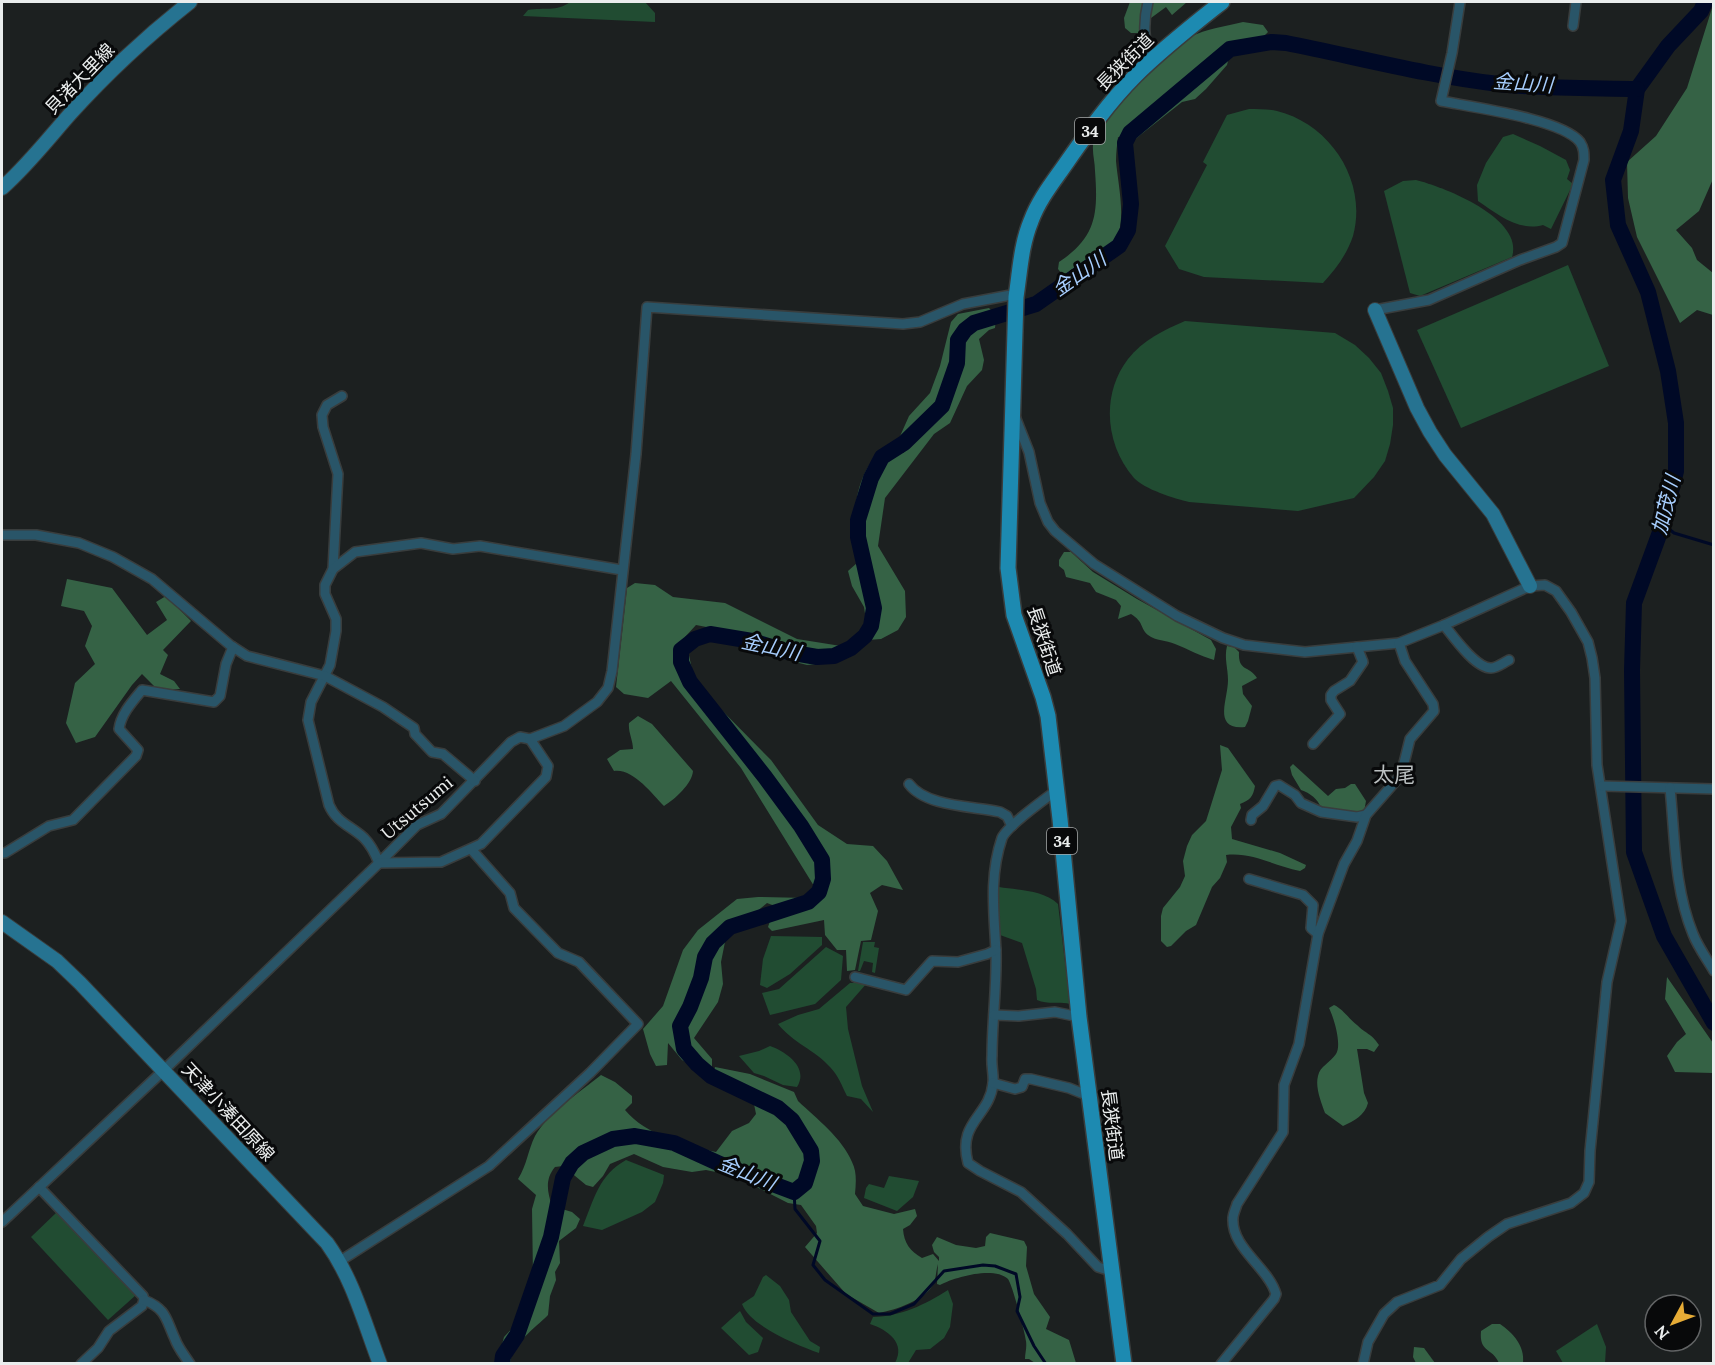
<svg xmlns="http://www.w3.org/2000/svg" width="1715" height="1365" font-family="Lora,'Noto Sans JP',serif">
	<rect width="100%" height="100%" fill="#1c2020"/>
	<g fill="#214c32">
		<path d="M570,2H645L655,13V22L523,16L528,10C544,7 557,12 570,2Z"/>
		<path d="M1249,109C1258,109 1268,109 1277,111C1330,124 1368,181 1353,236C1347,254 1336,269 1323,283L1204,277L1179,269L1165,246L1207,165L1203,162L1227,115Z"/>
		<path d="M1513,134L1540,146L1566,160L1570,170L1567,179L1573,184L1551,229L1543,225C1519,232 1497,214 1478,201L1477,185L1486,163L1503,137Z"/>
		<path d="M1416,180C1444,187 1524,218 1512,257L1420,296L1410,293L1384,191L1403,181Z"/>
		<path d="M1568,265L1609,366L1461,428L1417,330Z"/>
		<path d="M1185,321L1335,333L1355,345L1369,358L1381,373L1388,391L1393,408V425L1390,444L1385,461L1374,477L1354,498L1298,511L1189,502C1175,499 1144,489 1134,478C1105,445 1101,394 1128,359C1143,340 1164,330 1185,321Z"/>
		<path d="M999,887C1018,890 1044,890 1058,904L1070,1004C1059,1001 1048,1005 1037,1000L1036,989L1022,943L1000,935L997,912Z"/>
		<path d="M771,936L822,937V945L790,974L767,988L760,985L763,959Z"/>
		<path d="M863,942H875L874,947L879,948L875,973L872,972L873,963L864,961L860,971H858Z"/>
		<path d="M826,947L843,956L841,980L815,1004L770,1015L762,993L779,989Z"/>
		<path d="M850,983H867L846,1007L848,1029L862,1086L873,1112L861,1099L847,1096C842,1086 838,1075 830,1067C815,1050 793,1043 778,1024L798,1015L819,1009Z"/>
		<path d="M770,1046C787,1052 809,1068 797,1087L783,1085L764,1076L754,1073L739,1056L759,1051Z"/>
		<path d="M626,1160L664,1175L663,1183L655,1202L642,1212L602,1230L583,1226C594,1199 599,1175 626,1160Z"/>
		<path d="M889,1176L919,1181L913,1197L897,1211L864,1198L866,1188L869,1184L884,1188Z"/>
		<path d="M57,1212L136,1295L108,1320L31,1237Z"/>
		<path d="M766,1275L780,1286L789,1300L791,1312L810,1341L820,1347L819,1353C797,1345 750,1326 742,1304L754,1296L763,1277Z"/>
		<path d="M948,1290L953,1304L950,1327L944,1338L930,1349L916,1350L908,1363H895C906,1343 888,1330 870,1324L873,1317C902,1316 924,1305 948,1290Z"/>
		<path d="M740,1311L746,1322L763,1338L758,1352L749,1355L721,1328Z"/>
		<path d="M1597,1324L1606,1347L1605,1363H1563L1556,1351Z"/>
	</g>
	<g fill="#356245">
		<path d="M1130,2H1145L1141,14L1140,33H1131L1125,28L1124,18Z"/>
		<path d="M1153,2H1187L1172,15L1166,7L1151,18L1149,10Z"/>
		<path d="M1713,5V179L1699,211L1676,230L1692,248L1697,260L1713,273V315L1697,310L1680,323L1637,237L1628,198L1627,162L1656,136L1687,88Z"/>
		<path d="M1243,22L1263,25L1268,32L1262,38L1242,42L1229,57L1227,65L1206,89L1195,99L1182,102L1134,140L1118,137C1117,145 1116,153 1116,161C1118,186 1129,228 1111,247C1099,260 1079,263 1067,275L1062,274L1058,269L1059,262C1097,237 1098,213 1095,171C1095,160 1091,151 1094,139C1098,119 1171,48 1190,37C1206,29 1226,26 1243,22Z"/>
		<path d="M989,308C995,314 996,320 995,328L989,330L979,339L984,360L982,370L967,386L950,423L934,434L885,498L878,546L905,591L906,617L898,630L881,639L868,640L864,629L866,620L864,607L852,586L848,571L857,563C854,531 851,496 868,467C872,460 879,455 883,449L896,453H904L897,443L909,416L930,393L940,366L951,322L958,314Z"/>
		<path d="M1064,552H1071L1093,572L1137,599L1211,640L1216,649L1214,660C1200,656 1188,649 1175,644C1166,640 1156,641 1148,635C1140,628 1144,622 1131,614L1118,619L1121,606L1116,600L1096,592L1090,583L1066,577L1064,570L1059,566V560Z"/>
		<path d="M67,579L112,588L147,635L167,620L156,602L166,596L191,621L163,650L168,655L160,674L174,681L180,689L158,690L142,674L132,685L95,737L76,743L66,723L75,683L95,664L85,646L92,626L84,611L61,606Z"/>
		<path d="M635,583L655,585L673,597L725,603L797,639L841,646L830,663L807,665L748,650L722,630L696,625L685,637L695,683L771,760L818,825L847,844L873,846L887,861L903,890L882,885L870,893L878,911L871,940L861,941L855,970L847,971L846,950H837L825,935L824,920L772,931L768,927L775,906L767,903L726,937L721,962L723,984L718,1002L694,1038L712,1059V1068L701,1071L682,1060L668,1043L667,1065L656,1066L650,1054L643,1029L663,1006L683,950L698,930L737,899L758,897L807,898L814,886L741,768L671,681L648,698L624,694L616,687L627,588Z"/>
		<path d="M1227,646L1234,647L1239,652C1238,672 1249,665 1257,678L1242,686L1243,694L1252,706L1248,721L1245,727C1212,730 1228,700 1228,680C1228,668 1224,658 1227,646Z"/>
		<path d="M638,716L652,724L693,771C692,784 675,799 664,806C652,794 633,768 614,771L607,759L620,750L633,749C633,740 628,732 629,723Z"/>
		<path d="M1220,745L1228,748L1255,786C1253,797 1250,800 1240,804L1241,808L1231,827L1232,839L1280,853L1306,865L1305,868L1300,871C1274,866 1253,852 1226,855L1227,862L1220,878L1212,887L1196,925L1186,931L1171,946L1167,947L1161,941V916L1163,908L1180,887L1185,876L1183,861L1187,846L1192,835L1206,821L1222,770Z"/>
		<path d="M1293,764L1328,796L1336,789L1345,788L1351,784H1355L1366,801L1364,812C1355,815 1352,811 1343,810C1336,809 1329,810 1321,808C1318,799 1310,793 1301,790L1292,775L1290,767Z"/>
		<path d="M1667,977L1713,1043V1073L1675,1072L1667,1056L1677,1042L1686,1034L1665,999Z"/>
		<path d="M1334,1005C1343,1009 1349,1019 1357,1025C1366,1034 1371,1033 1379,1045L1374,1052L1367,1049H1357L1364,1093L1368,1103C1365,1115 1354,1121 1343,1126L1325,1113C1321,1102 1315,1087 1318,1076C1320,1066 1330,1063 1336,1054C1342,1045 1334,1018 1329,1008Z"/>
		<path d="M715,1067L750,1074L794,1092L798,1101C817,1119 842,1138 852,1162C857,1172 856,1183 855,1194L863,1206L894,1214L915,1209L917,1216L910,1225L903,1229C904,1243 910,1251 922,1258L933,1254L939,1261V1257L934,1252L932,1245L937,1237L956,1245L976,1248L985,1246L986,1237L990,1233L1024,1241L1027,1247L1026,1266L1034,1294L1050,1317L1046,1329L1069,1340L1076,1363H1035L1029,1359H1025C1025,1353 1027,1348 1026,1341C1025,1332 1012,1284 1008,1279C994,1266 955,1277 940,1285L937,1284L938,1264C936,1270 936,1278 934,1283C926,1300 895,1310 879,1313L846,1294L805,1247L817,1233L816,1226L801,1205L788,1203L735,1176L706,1170L692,1172L663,1167L634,1154L610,1164L603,1176L593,1187L586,1185L563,1166L555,1167C545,1179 547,1191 552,1206L572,1212L580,1219L576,1228L559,1241L560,1263L555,1272L556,1280L550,1296L548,1315C534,1329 513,1343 510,1363H497L504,1337L516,1324L519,1311L533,1276L532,1209L536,1195L518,1179C527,1165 528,1150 535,1136C548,1113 580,1092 601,1075L615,1082L632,1096V1103L625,1110C646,1135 685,1146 716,1152L732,1131L749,1123L756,1114L754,1104L726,1089L714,1071Z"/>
		<path d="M1492,1324H1500C1513,1333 1525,1346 1523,1363H1499C1492,1347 1479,1353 1481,1331Z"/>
		<path d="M1414,1347L1424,1348L1435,1363H1416L1413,1357Z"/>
	</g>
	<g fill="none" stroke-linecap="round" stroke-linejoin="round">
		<g stroke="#000926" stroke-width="3">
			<path d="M1663,524L1674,533L1714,545"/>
			<path d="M794,1192L795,1209L820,1241L813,1265L825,1280L873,1314H890L914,1304L944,1271L983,1265L995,1266L1016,1274L1020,1297L1017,1311L1034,1346L1046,1364"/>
		</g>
		<g stroke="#000926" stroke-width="16">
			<path d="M1705,2L1701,11L1668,46L1637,89L1631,131L1613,180L1618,225L1648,292L1668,371L1676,423V471L1663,524L1634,603L1632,670L1634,852L1664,936L1714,1023"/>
			<path d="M502,1364L503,1356L517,1335L551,1237L563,1178L572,1163L583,1153L613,1139L635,1136L674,1143L720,1164L794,1192L805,1183L812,1161L811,1151L792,1120L778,1108L711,1076L697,1064L684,1049L680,1026L690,1007L701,978L705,957L713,943L730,927L808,902L819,892L823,879L822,860L801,826L765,777L690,682L681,662V650L695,639L710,634L752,641L788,652L817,657L834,656L851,648L865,636L871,626L874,608L858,537V520L871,478L882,457L904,443L942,406L957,363L958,340L965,330L974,323L1036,304L1119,246L1128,230L1131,204L1125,143L1130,133L1230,49L1272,42L1286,43C1357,57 1428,76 1499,84C1545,89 1591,88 1637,89"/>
		</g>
		<defs>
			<g id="street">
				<path d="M1148,2C1144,18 1142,45 1153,59"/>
				<path d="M1573,26L1576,2"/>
				<path d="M1375,310L1429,300L1520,260L1556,247L1562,243L1584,160C1584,153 1584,148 1580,142C1562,119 1471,107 1441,101L1452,53L1460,2"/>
				<path d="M342,396L327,405L322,415L323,427L338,474L333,569L325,585V594L336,619V631L330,665L311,702L308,720L329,805C336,822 351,826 364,838C371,845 375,853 379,863L417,825L441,814L511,742L520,737L530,739"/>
				<path d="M1014,414L1029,452L1040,503L1048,522L1055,531L1094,564L1177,616L1223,638L1244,645L1305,652L1399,643L1444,625L1530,586L1545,585L1556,591L1571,612L1588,642L1592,658L1595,678L1597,765L1621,921L1607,982L1590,1151L1589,1182L1584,1193L1571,1203L1507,1224L1488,1237L1461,1259L1440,1285L1397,1302L1384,1314L1368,1342L1363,1364"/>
				<path d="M2,535H36L79,543L113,557L152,579L230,645L247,656L325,676L383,707L414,728L415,734L432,752L443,754L475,781"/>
				<path d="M333,569L355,552L421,543L453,549L480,546L622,570"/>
				<path d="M1444,625C1453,636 1475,668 1491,668C1497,668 1503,663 1509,660"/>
				<path d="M1313,744L1340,714L1331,700V695L1334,691L1350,681L1363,662L1357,647"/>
				<path d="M909,784C926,807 974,806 1000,812L1007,816L1012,826"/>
				<path d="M1602,786L1714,789"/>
				<path d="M1670,788C1675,836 1674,888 1693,934C1698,947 1707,959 1714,971"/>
				<path d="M1057,790C1045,799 1007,826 1002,838C989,876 994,912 996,951C997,986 992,1021 992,1056C991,1065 994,1075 993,1083C990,1117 957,1121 968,1163L980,1171L1021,1192L1067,1234L1098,1267L1111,1271"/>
				<path d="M1251,820L1252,815L1263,806L1275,786L1279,785L1295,795L1301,803L1321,812L1357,817L1366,815"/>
				<path d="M2,853H5L49,826L73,820L136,756L138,750L119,729C121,714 132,702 142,690L214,702L220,696L226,664L233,647"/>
				<path d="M1249,879L1303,895L1313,905L1311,928L1318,934"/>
				<path d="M855,977L906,990L932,961L958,962L987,954L996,950"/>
				<path d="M994,1015L1019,1016L1055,1012L1079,1017"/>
				<path d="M993,1083L1015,1089L1022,1087L1025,1079H1031L1069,1088L1089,1096"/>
				<path d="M39,1187L143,1296L144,1300L142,1306L109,1331L98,1348L81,1364"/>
				<path d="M2,1222L164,1070L379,863L441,862L481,844L546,777L548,766L530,739L564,726L597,702L608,688L612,671L636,454L647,307L903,324L920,322L963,304L1016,294"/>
				<path d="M340,1261L489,1166L590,1073L638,1024L579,962L558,953L514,908L510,893L471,849"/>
				<path d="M144,1300C167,1309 166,1320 175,1339C178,1348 185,1356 190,1364"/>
				<path d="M1221,1364L1274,1299L1276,1294C1268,1267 1231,1248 1233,1218C1233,1214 1236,1208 1237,1204L1283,1132L1284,1085L1299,1044L1318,934L1344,864L1357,841L1366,815L1401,775L1410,739L1434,711L1433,704L1405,661L1399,643"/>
			</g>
			<g id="secondary">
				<path d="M2,188C27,166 48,139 70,114C107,73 147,36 190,2"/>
				<path d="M1375,310L1417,408L1430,432L1445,455L1493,514L1530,586"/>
				<path d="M2,922L57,961L80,983L327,1243C353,1279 364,1322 380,1364"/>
			</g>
			<path id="primary" d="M1124,1364L1079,1017L1060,819L1048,716L1043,697L1014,615L1008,568L1016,297C1020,271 1021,245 1031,221C1039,199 1054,181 1067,162C1088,132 1109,102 1135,76C1162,49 1193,25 1222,2"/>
		</defs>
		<use href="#street" stroke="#393d3d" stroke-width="12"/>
		<use href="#secondary" stroke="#393d3d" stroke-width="16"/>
		<use href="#primary" stroke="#393d3d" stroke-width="18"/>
		<use href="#street" stroke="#295568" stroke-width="9"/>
		<use href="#secondary" stroke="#267391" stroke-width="14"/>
		<use href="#primary" stroke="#1d8ab1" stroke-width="15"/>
	</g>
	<g text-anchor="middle" stroke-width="6" stroke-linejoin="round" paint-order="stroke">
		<g fill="#08090a" stroke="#a6a9a9" stroke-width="1.5">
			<rect x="1075" y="118" width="30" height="26" rx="4.5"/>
			<rect x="1047" y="828" width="30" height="26" rx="4.5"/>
		</g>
		<g font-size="16" font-weight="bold" fill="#eaeded">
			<text x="1090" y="137">34</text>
			<text x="1062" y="847">34</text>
		</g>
		<g font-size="18" fill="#eaeded" stroke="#08090a">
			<text transform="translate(1125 62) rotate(-45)" y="6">長狭街道</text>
			<text transform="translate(80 79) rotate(-46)" y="6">貝渚大里線</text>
			<text transform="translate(1044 641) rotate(72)" y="6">長狭街道</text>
			<text transform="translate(417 808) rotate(-40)" y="6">Utsutsumi</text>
			<text transform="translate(228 1112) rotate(47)" y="6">天津小湊田原線</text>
			<text transform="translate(1112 1125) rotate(83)" y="6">長狭街道</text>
		</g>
		<g font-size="20" font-style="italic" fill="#a7cefe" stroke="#08090a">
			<text transform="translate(1523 83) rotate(4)" y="7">金山川</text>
			<text transform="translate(1079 274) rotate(-35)" y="7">金山川</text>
			<text transform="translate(1666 505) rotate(-76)" y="7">加茂川</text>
			<text transform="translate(771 647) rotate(12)" y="7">金山川</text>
			<text transform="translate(747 1173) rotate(22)" y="7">金山川</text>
		</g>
		<g font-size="21" fill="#babfc0" stroke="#08090a">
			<text x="1394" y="782">太尾</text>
		</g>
	</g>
	<rect width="1715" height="1365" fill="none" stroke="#eaeded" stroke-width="6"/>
	<g transform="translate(1673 1323) rotate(229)"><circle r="28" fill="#08090a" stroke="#626465" stroke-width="1.5"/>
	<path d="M0-4.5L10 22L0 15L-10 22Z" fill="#e7ac36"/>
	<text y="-9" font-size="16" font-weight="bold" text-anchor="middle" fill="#eaeded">N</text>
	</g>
</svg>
